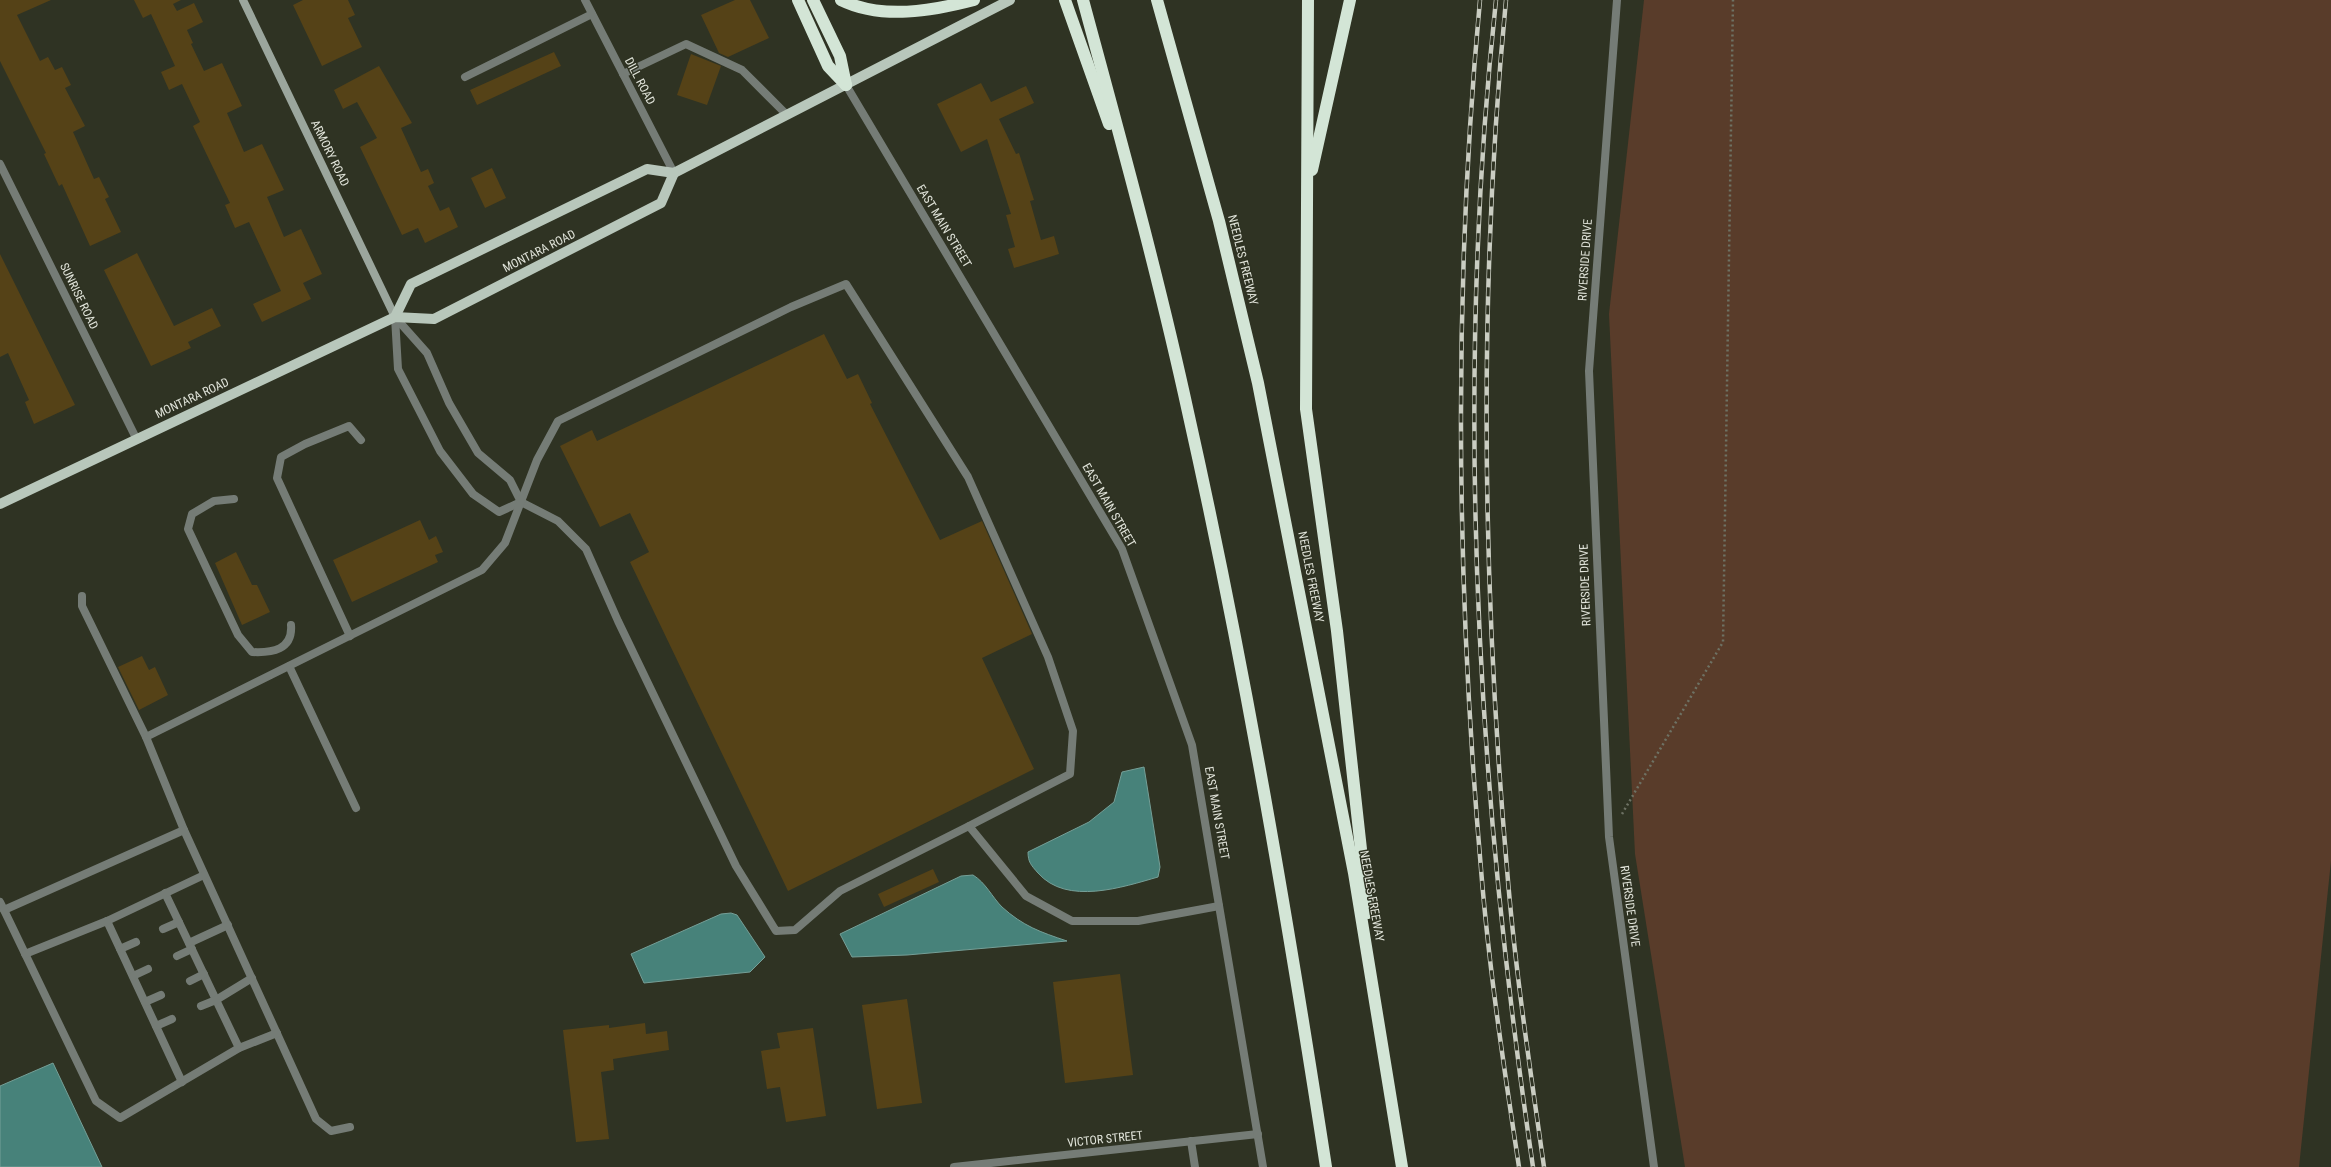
<svg xmlns="http://www.w3.org/2000/svg" width="2331" height="1167" font-family="'Roboto Condensed',sans-serif">
	<rect width="100%" height="100%" fill="#2f3323"/>
	<path fill="#593c2a" d="M1644,0H2331V861L2299,1167H1685L1635,854L1609,314Z"/>
	<g fill="#47827a" stroke="#759f97">
		<path d="M1144,767L1160,867L1158,877C1123,887 1067,906 1038,873C1031,865 1028,862 1028,852L1089,822L1114,802L1122,772Z"/>
		<path d="M973,875C986,883 992,897 1002,907C1023,926 1040,932 1067,941L907,955L852,957L840,934L961,876Z"/>
		<path d="M731,913L737,915L765,957L750,972L644,983L631,954L721,914Z"/>
		<path d="M53,1063L102,1167H0V1086Z"/>
	</g>
	<g fill="#554217">
		<path d="M0,0H51L17,15L40,61L48,57L55,70L62,67L71,85L65,88L85,126L73,132L94,179L99,177L109,197L105,199L121,232L90,246L62,184L59,186L44,154L46,153L0,61Z"/>
		<path d="M134,0H181L173,4L177,11L194,3L203,22L187,30L193,43L191,44L204,71L222,63L242,106L227,113L244,152L262,144L284,190L267,197L284,237L301,229L322,274L303,283L311,299L262,322L253,304L281,291L249,222L235,228L225,205L230,203L193,126L200,122L182,84L169,90L161,72L175,66L151,14L143,18Z"/>
		<path d="M303,0H348L355,15L348,18L362,47L322,66L293,5Z"/>
		<path d="M735,0H750L769,38L728,57L719,53L701,15Z"/>
		<path d="M554,52L561,66L477,105L470,90Z"/>
		<path d="M691,54L721,66L707,105L677,95Z"/>
		<path d="M379,66L412,123L401,128L421,172L428,169L434,183L428,186L440,211L449,207L458,227L425,243L418,228L402,235L360,147L377,138L357,102L343,109L334,90Z"/>
		<path d="M981,83L991,102L1026,86L1034,103L999,119L1016,154L1019,153L1034,200L1030,201L1041,240L1054,236L1059,254L1014,268L1008,249L1015,247L1006,215L1011,214L987,139L961,152L937,104Z"/>
		<path d="M492,168L506,198L485,208L471,178Z"/>
		<path d="M137,253L174,326L212,308L221,326L188,342L191,348L151,366L104,270Z"/>
		<path d="M0,254L75,405L34,424L25,402L29,400L8,353L0,357Z"/>
		<path d="M824,334L847,379L858,374L872,403L870,404L940,540L982,521L1032,634L982,658L1034,769L788,891L630,562L649,552L630,513L600,527L560,446L592,430L597,441Z"/>
		<path d="M420,520L429,540L436,536L443,552L435,555L438,562L352,602L333,560Z"/>
		<path d="M236,552L252,585H257L270,612L242,625L215,563Z"/>
		<path d="M142,656L149,670L155,667L168,695L139,710L118,667Z"/>
		<path d="M933,869L939,882L884,907L878,894Z"/>
		<path d="M1120,974L1133,1075L1065,1083L1053,982Z"/>
		<path d="M907,999L922,1103L877,1109L862,1005Z"/>
		<path d="M645,1023L646,1034L667,1031L669,1050L613,1059L614,1070L601,1072L609,1139L576,1142L563,1030L609,1025V1028Z"/>
		<path d="M813,1028L826,1116L786,1122L780,1087L767,1089L761,1051L780,1048L777,1033Z"/>
	</g>
	<g fill="none" stroke-linecap="round" stroke-linejoin="round">
		<path stroke="#6e7264" stroke-width="2.5" stroke-dasharray="2 3" stroke-linecap="butt" d="M1622,814L1723,642L1733,0"/>
		<g stroke="#757c76" stroke-width="8">
			<path d="M623,74L686,44L742,70L787,115"/>
			<path d="M465,77L592,14"/>
			<path d="M395,317L427,353L449,403L478,453L510,480L521,502L558,521L586,549L618,621L736,866L776,931L795,930L840,891L969,826L1026,896L1072,921H1138L1219,906"/>
			<path d="M395,317L398,369L440,451L473,494L499,512L521,502"/>
			<path d="M234,499L214,501L192,514L188,529L238,635L252,652C272,653 293,650 291,625"/>
			<path d="M82,596V606L146,737"/>
			<path d="M350,636L277,478L281,457L305,444L349,426L361,440"/>
			<path d="M289,666L356,808"/>
			<path d="M184,830L146,737L482,570L505,543L537,460L558,421L791,307L846,284L968,477L1048,657L1073,731L1070,774L969,826"/>
			<path d="M165,893L239,1048"/>
			<path d="M0,902L4,910L184,830L316,1119L331,1131L350,1127"/>
			<path d="M4,910L96,1101L120,1118L239,1048L277,1033"/>
			<path d="M107,921L182,1082"/>
			<path d="M163,929L179,922"/>
			<path d="M189,943L228,925"/>
			<path d="M120,949L136,942"/>
			<path d="M25,954L107,921L204,875"/>
			<path d="M177,956L192,949"/>
			<path d="M133,976L148,969"/>
			<path d="M190,981L204,974"/>
			<path d="M145,1002L161,995"/>
			<path d="M201,1006L216,1000L252,978"/>
			<path d="M156,1026L172,1019"/>
			<path d="M1191,1141L1195,1167"/>
		</g>
		<g stroke="#757c76" stroke-width="8">
			<path d="M585,0L674,173"/>
			<path d="M1617,0L1589,371L1609,837L1654,1167"/>
			<path d="M0,164L136,438"/>
			<path d="M954,1167L1258,1134"/>
		</g>
		<path stroke="#757c76" stroke-width="8" d="M846,85L1122,549L1192,745L1263,1167"/>
		<path stroke="#9ba69d" stroke-width="8" d="M243,0L395,317"/>
		<g stroke="#b8c7bb" stroke-width="10">
			<path d="M395,317L411,284L647,169L674,173L1010,0"/>
			<path d="M0,504L395,317L434,319L661,203L674,173"/>
		</g>
		<g stroke="#d3e5d6" stroke-width="12">
			<path d="M798,0L828,66L846,85"/>
			<path d="M813,0L840,56L846,85"/>
			<path d="M841,0C882,20 932,11 974,0"/>
			<path d="M1065,0L1109,124"/>
			<path d="M1083,0C1120,137 1158,274 1188,412C1244,662 1287,914 1326,1167"/>
			<path d="M1157,0L1219,221L1258,383L1354,873L1402,1167"/>
			<path d="M1308,0L1306,409L1337,631L1368,913"/>
			<path d="M1312,170L1350,0"/>
		</g>
		<defs>
			<g id="rail">
				<path d="M1480,0C1453,289 1456,581 1481,869C1489,969 1504,1068 1519,1167"/>
				<path d="M1496,0C1454,388 1476,782 1533,1167"/>
				<path d="M1506,0C1478,288 1482,581 1507,869C1515,969 1530,1068 1544,1167"/>
			</g>
		</defs>
		<use href="#rail" stroke="#cacdc2" stroke-width="4.5"/>
		<use href="#rail" stroke="#2f3323" stroke-width="3" stroke-dasharray="9" stroke-linecap="butt"/>
	</g>
	<g text-anchor="middle" stroke-width="3" stroke-linejoin="round" paint-order="stroke">
		<g font-size="12" fill="#e1e4da" stroke="#2f3323">
			<text transform="translate(640 81) rotate(62)" y="4">DILL ROAD</text>
			<text transform="translate(330 153) rotate(64)" y="4">ARMORY ROAD</text>
			<text transform="translate(944 226) rotate(59)" y="4">EAST MAIN STREET</text>
			<text transform="translate(539 251) rotate(-27)" y="4">MONTARA ROAD</text>
			<text transform="translate(1243 260) rotate(76)" y="4">NEEDLES FREEWAY</text>
			<text transform="translate(1585 260) rotate(-86)" y="4">RIVERSIDE DRIVE</text>
			<text transform="translate(79 296) rotate(64)" y="4">SUNRISE ROAD</text>
			<text transform="translate(192 398) rotate(-25)" y="4">MONTARA ROAD</text>
			<text transform="translate(1109 505) rotate(60)" y="4">EAST MAIN STREET</text>
			<text transform="translate(1311 577) rotate(79)" y="4">NEEDLES FREEWAY</text>
			<text transform="translate(1585 585) rotate(-92)" y="4">RIVERSIDE DRIVE</text>
			<text transform="translate(1217 813) rotate(80)" y="4">EAST MAIN STREET</text>
			<text transform="translate(1372 896) rotate(80)" y="4">NEEDLES FREEWAY</text>
			<text transform="translate(1630 906) rotate(82)" y="4">RIVERSIDE DRIVE</text>
			<text transform="translate(1105 1139) rotate(-6)" y="4">VICTOR STREET</text>
		</g>
	</g>
</svg>
